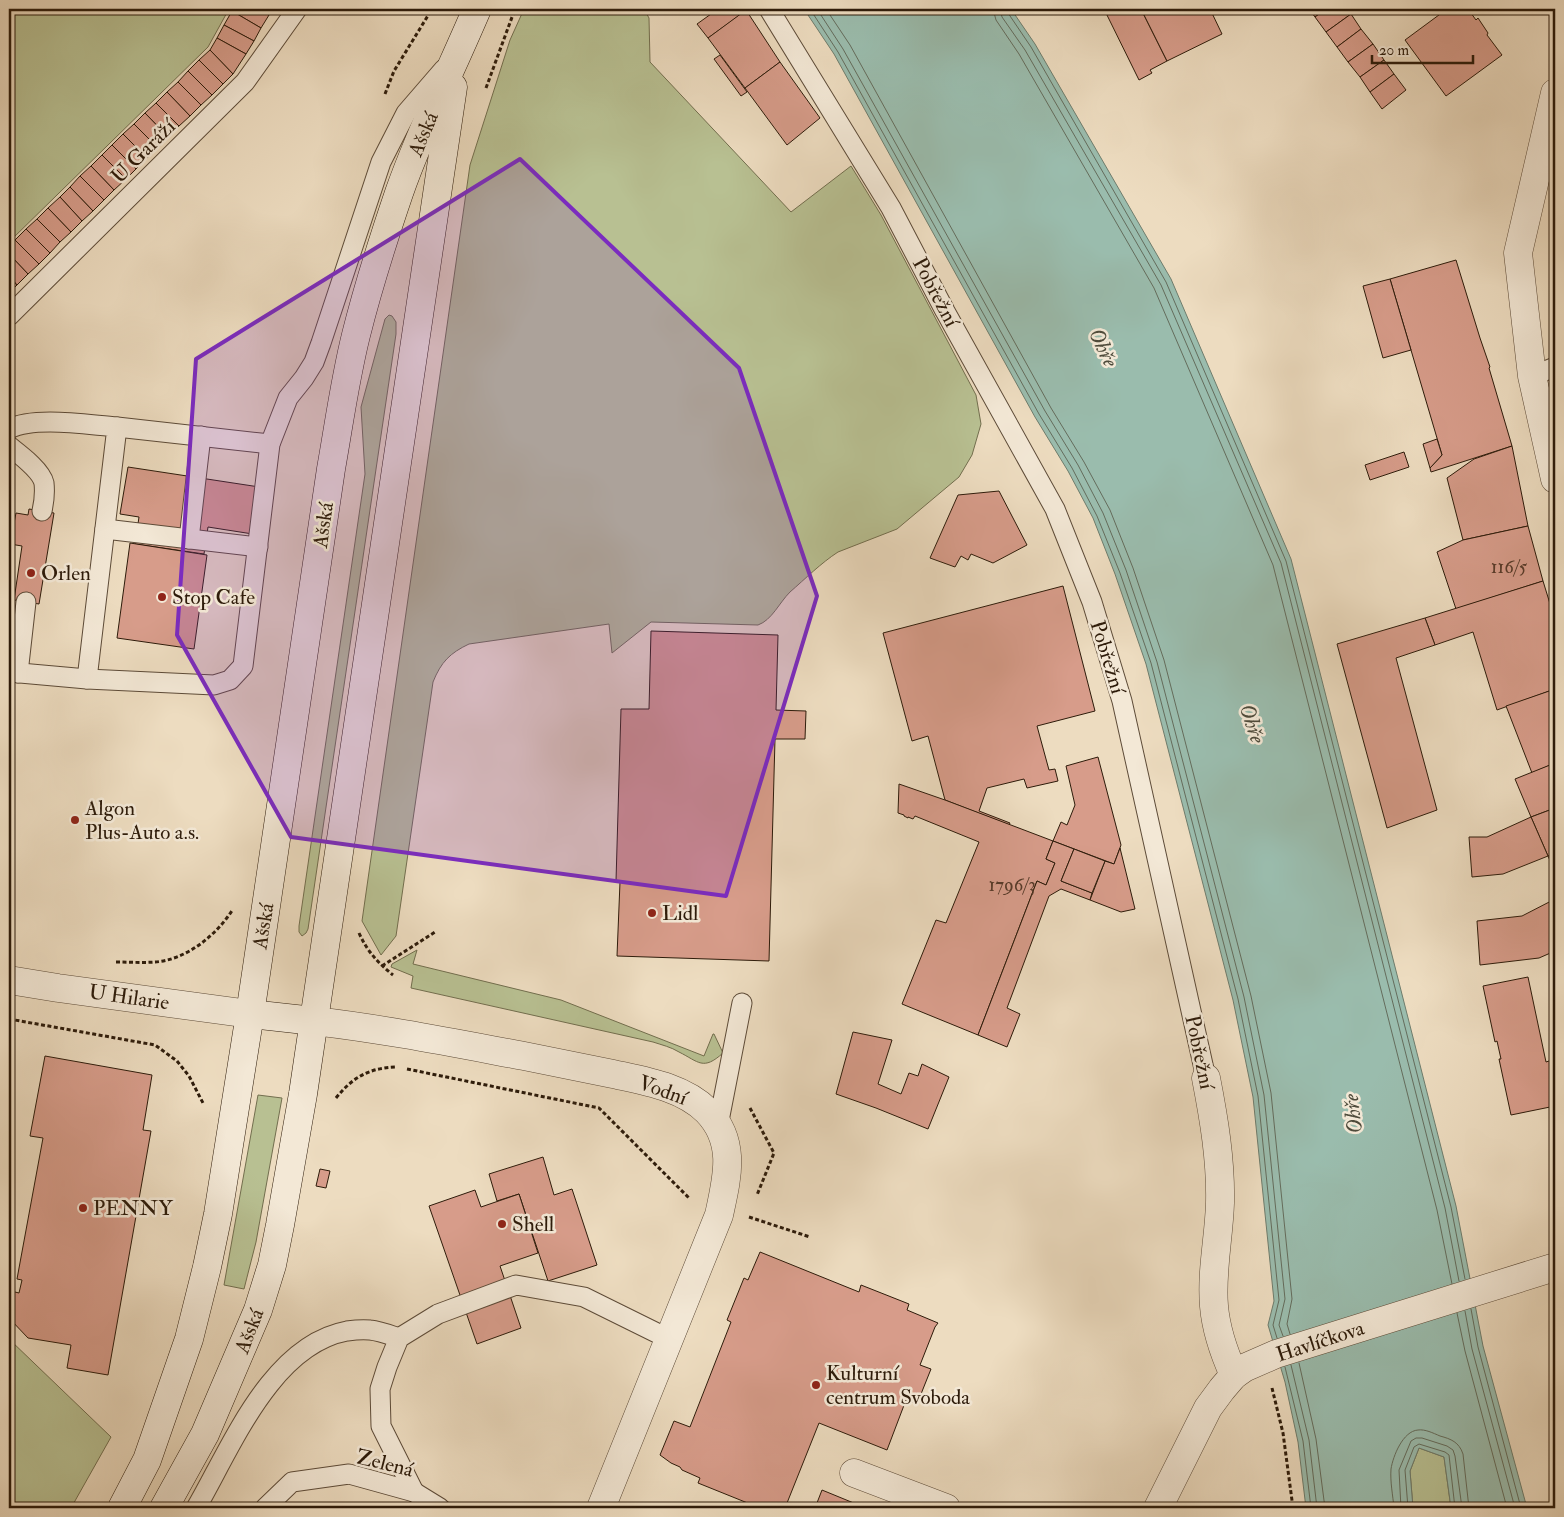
<svg xmlns="http://www.w3.org/2000/svg" width="1564" height="1517" font-family="'IM FELL Double Pica',serif">
	<rect width="100%" height="100%" fill="#eddcc0"/>
	<filter id="stains"><feTurbulence type="fractalNoise" baseFrequency=".004" numOctaves="4"/><feColorMatrix values="0 0 0 0 .2 0 0 0 0 .09 0 0 0 0 .02 0 0 0 .5 -.17"/></filter>
	<radialGradient id="worn" r=".72"><stop offset=".6" stop-color="#630" stop-opacity="0"/><stop offset="1" stop-color="#630" stop-opacity=".3"/></radialGradient>
	<g fill="#b8c092" stroke="#726e4e">
		<path d="M9,9H229L208,47L9,242Z"/>
		<path d="M524,9H644L649,18L650,62L791,212L851,166L881,215L976,395L981,424L972,455L959,477L897,529L838,552C821,563 805,579 790,592C779,603 772,620 758,625L651,622L612,653L609,624L469,644C450,653 441,662 433,682L396,936L381,955L362,921L470,165L510,40Z"/>
		<path d="M389,315L392,316L396,322V334L308,929L306,933L302,936L299,932V926L365,474L361,407L385,319Z"/>
		<path d="M417,950L413,964L561,1000L704,1056L713,1034H714L723,1053C703,1071 699,1062 679,1052C671,1047 662,1045 653,1042L411,988L413,976L391,967L392,964Z"/>
		<path d="M258,1095L282,1098L256,1242L244,1289L224,1285Z"/>
		<path d="M9,1339L111,1437L71,1508H9Z"/>
		<path d="M1419,1448L1444,1457L1451,1508H1413L1410,1471Z"/>
	</g>
	<path fill="#9abcad" stroke="#6e7c6c" d="M804,9H1011L1035,44L1171,279L1291,559L1456,1206L1483,1346L1527,1508H1451L1444,1457L1419,1448L1410,1471L1413,1508H1306L1298,1442L1285,1382L1268,1325L1274,1301L1253,1097L1233,1000L1146,664L1115,574L1093,518L1068,471L1035,417L834,54Z"/>
	<g fill="none" stroke-linecap="round" stroke-linejoin="round">
		<g stroke="#646c5c" stroke-width="1">
			<path d="M810,9L838,52L1039,414L1072,468L1097,516L1120,573L1151,663L1238,999L1258,1096L1279,1300L1273,1325L1277,1338"/>
			<path d="M817,9L843,49L1045,411L1078,465L1103,513L1126,570L1157,662L1244,997L1264,1095L1285,1299L1279,1325L1283,1336"/>
			<path d="M826,9L850,45L1051,408L1084,462L1110,510L1133,568L1164,660L1251,996L1271,1093L1292,1299L1287,1324L1290,1334"/>
			<path d="M993,9L996,20L1019,54L1154,288L1273,565L1437,1210L1452,1284"/>
			<path d="M1000,9L1002,17L1025,50L1161,285L1281,563L1445,1208L1459,1281"/>
			<path d="M1007,9L1008,13L1031,47L1166,282L1286,561L1451,1207L1465,1279"/>
			<path d="M1471,1309L1478,1347L1521,1508"/>
			<path d="M1465,1311L1472,1349L1515,1508"/>
			<path d="M1457,1313L1465,1351L1507,1508"/>
			<path d="M1299,1363L1316,1439L1325,1508"/>
			<path d="M1291,1365L1309,1440L1317,1508"/>
			<path d="M1285,1367L1303,1441L1311,1508"/>
			<path d="M1394,1508C1393,1496 1390,1482 1391,1469C1393,1456 1403,1431 1418,1430C1425,1429 1433,1433 1440,1436C1451,1439 1459,1442 1463,1454L1469,1508"/>
			<path d="M1401,1508L1399,1470L1411,1441L1416,1438H1422L1447,1446L1453,1450L1455,1456L1462,1508"/>
			<path d="M1408,1508L1405,1470L1414,1447L1419,1444L1445,1452L1449,1455L1455,1508"/>
		</g>
	</g>
	<g fill="#d79c8a" stroke="#2d1b0a">
		<path d="M234,9H258L269,15L261,28L232,11Z"/>
		<path d="M258,9H272L269,15Z"/>
		<path d="M718,9H735L740,15L708,38L697,24Z"/>
		<path d="M1104,9H1141L1167,61L1150,70L1152,73L1139,80Z"/>
		<path d="M1141,9H1210L1222,34L1167,61Z"/>
		<path d="M1309,9H1326L1315,17Z"/>
		<path d="M1326,9H1347L1351,14L1326,32L1315,17Z"/>
		<path d="M1447,9H1468L1476,20L1478,18L1488,33L1487,35L1502,55L1446,96L1405,40Z"/>
		<path d="M746,10L780,62L745,88L708,38Z"/>
		<path d="M232,11L261,28L254,41L224,25Z"/>
		<path d="M1351,14L1361,29L1337,47L1326,32Z"/>
		<path d="M224,25L254,41L246,54L217,38Z"/>
		<path d="M1361,29L1373,44L1348,62L1337,47Z"/>
		<path d="M217,38L246,54L233,74L210,50Z"/>
		<path d="M1373,44L1384,60L1360,77L1348,62Z"/>
		<path d="M210,50L233,74L223,84L199,60Z"/>
		<path d="M720,55L747,92L741,96L714,59Z"/>
		<path d="M199,60L223,84L212,95L188,71Z"/>
		<path d="M1384,60L1394,74L1370,92L1360,77Z"/>
		<path d="M780,62L820,118L787,145L745,88Z"/>
		<path d="M188,71L212,95L201,105L178,82Z"/>
		<path d="M1394,74L1406,90L1382,109L1370,92Z"/>
		<path d="M178,82L201,105L190,116L167,92Z"/>
		<path d="M167,92L190,116L179,126L156,103Z"/>
		<path d="M156,103L179,126L168,137L145,113Z"/>
		<path d="M145,113L168,137L158,148L134,124Z"/>
		<path d="M134,124L158,148L147,158L123,134Z"/>
		<path d="M123,134L147,158L136,169L112,145Z"/>
		<path d="M112,145L136,169L126,179L102,155Z"/>
		<path d="M102,155L126,179L114,190L91,166Z"/>
		<path d="M91,166L114,190L104,200L80,176Z"/>
		<path d="M80,176L104,200L93,211L70,187Z"/>
		<path d="M70,187L93,211L82,221L60,197Z"/>
		<path d="M60,197L82,221L71,232L48,208Z"/>
		<path d="M48,208L71,232L60,242L37,219Z"/>
		<path d="M37,219L60,242L50,253L26,229Z"/>
		<path d="M26,229L50,253L39,264L15,240Z"/>
		<path d="M15,240L39,264L28,274L9,254V246Z"/>
		<path d="M9,254L28,274L17,285L9,276Z"/>
		<path d="M1456,260L1480,338L1490,367L1489,368L1512,446L1431,472L1430,468L1442,455L1390,279Z"/>
		<path d="M9,276L17,285L9,293Z"/>
		<path d="M1390,279L1411,350L1383,358L1363,286Z"/>
		<path d="M1437,439L1442,455L1430,468L1423,444Z"/>
		<path d="M1512,446L1528,526L1463,540L1447,478L1474,459Z"/>
		<path d="M1404,452L1409,467L1370,480L1365,465Z"/>
		<path d="M128,467L266,488L259,535L208,527L204,554L135,544L139,517L120,514Z"/>
		<path d="M999,491L1027,545L993,563L971,554L968,560L961,556L955,567L930,558L958,495Z"/>
		<path d="M29,509L54,513L39,604L14,600L22,546L10,544L16,513L28,515Z"/>
		<path d="M1528,526L1543,581L1456,609L1437,552L1463,540Z"/>
		<path d="M130,543L207,555L194,649L117,638Z"/>
		<path d="M1543,581L1555,620V689L1497,710L1473,632L1435,645L1425,618Z"/>
		<path d="M1063,586L1095,711L1037,726L1049,770L1055,769L1058,781L1027,788L1024,779L987,788L979,811L1010,823L1009,825L945,800L928,736L912,741L883,633Z"/>
		<path d="M1425,618L1435,645L1396,658L1437,810L1387,828L1337,644Z"/>
		<path d="M651,631L778,635L776,710L806,711L805,739H775L769,961L617,956L620,882L616,881L621,709H649Z"/>
		<path d="M1555,689V763L1532,773L1506,706Z"/>
		<path d="M1098,757L1121,845L1114,864L1053,841L1061,822L1067,825L1075,805L1066,766Z"/>
		<path d="M1555,763V808L1531,817L1515,779Z"/>
		<path d="M899,784L945,800L1053,841L1046,859L1055,863L1046,885L1037,881L978,1035L902,1004L936,920L946,923L979,842L915,816L913,819L908,817V818L904,816V815L898,813Z"/>
		<path d="M1555,808V853L1548,856L1531,817Z"/>
		<path d="M1531,817L1548,856L1503,874L1472,877L1469,837H1487Z"/>
		<path d="M1053,841L1074,849L1061,881L1092,893L1090,900L1061,889L1049,896L1007,1008L1020,1014L1007,1047L978,1035L1037,881L1046,885L1055,863L1046,859Z"/>
		<path d="M1120,848L1135,909L1121,912L1090,900L1105,861L1114,864Z"/>
		<path d="M1074,849L1105,861L1092,893L1061,881Z"/>
		<path d="M1555,853V872L1548,856Z"/>
		<path d="M1555,899V951L1539,958L1480,965L1477,921L1522,916Z"/>
		<path d="M1528,977L1546,1062L1555,1059V1106L1511,1115L1499,1059H1501L1497,1041L1495,1042L1483,986Z"/>
		<path d="M853,1032L892,1040L878,1084L901,1094L909,1073L918,1076L922,1064L949,1077L928,1129L876,1108L836,1094Z"/>
		<path d="M45,1056L152,1075L143,1130L151,1131L108,1375L67,1368L71,1345L28,1338L9,1318V1296L15,1292L19,1293L22,1280L17,1279L43,1138L30,1136Z"/>
		<path d="M543,1157L554,1195L572,1189L597,1265L548,1281L519,1194L497,1201L489,1174Z"/>
		<path d="M320,1169L330,1171L326,1188L316,1186Z"/>
		<path d="M475,1190L481,1207L519,1194L538,1253L500,1266L521,1328L477,1344L429,1206Z"/>
		<path d="M760,1252L859,1292L861,1285L909,1304L907,1310L938,1323L935,1327L920,1365L931,1369L917,1404L906,1400L887,1450L819,1423L785,1508H760L698,1483L700,1478L682,1470L680,1467L671,1463L660,1455L674,1421L690,1427L731,1322L727,1320L744,1278L748,1280Z"/>
		<path d="M822,1490L861,1506L860,1508H815Z"/>
	</g>
	<g fill="none" stroke-linecap="round" stroke-linejoin="round">
		<defs>
			<g id="service">
				<path d="M769,9L891,208L945,311L1055,509L1092,602L1122,701L1206,1078"/>
				<path d="M9,316L245,82L297,9"/>
				<path d="M1532,376L1555,367"/>
				<path d="M117,427L270,444"/>
				<path d="M9,429C35,416 88,425 117,427L87,679"/>
				<path d="M9,446C19,454 41,470 44,483C45,492 44,502 42,511"/>
				<path d="M105,529L258,547"/>
				<path d="M189,539L201,436"/>
				<path d="M9,672L87,679L214,685L230,680L243,666L270,444L288,398L304,378L314,362L321,343L381,162L406,113L444,69"/>
				<path d="M18,673L26,602"/>
				<path d="M718,1126L742,1003"/>
				<path d="M414,1492L381,1426L380,1389L387,1367L399,1338L438,1314L516,1285L584,1297L669,1339"/>
				<path d="M196,1508C231,1448 271,1345 347,1331C354,1330 362,1329 370,1330C380,1331 390,1335 399,1338"/>
				<path d="M265,1508L292,1482L349,1474L414,1492L440,1508"/>
			</g>
			<g id="minor">
				<path d="M1206,1078C1214,1119 1221,1161 1220,1203C1219,1237 1211,1272 1214,1306C1216,1330 1224,1353 1234,1375"/>
				<path d="M854,1473L946,1508"/>
			</g>
			<g id="tertiary">
				<path d="M1555,93L1518,253L1532,376L1555,479"/>
				<path d="M9,980L58,988L250,1014"/>
				<path d="M314,1021C384,1029 454,1043 524,1056C553,1062 583,1068 613,1074C645,1081 683,1087 707,1111C737,1142 727,1178 719,1215L601,1508"/>
				<path d="M1158,1508L1208,1408L1222,1389L1234,1375L1244,1368L1276,1354L1555,1267"/>
			</g>
			<g id="secondary">
				<path d="M250,1014L314,1021"/>
				<path d="M122,1508L147,1460L189,1339L207,1267L218,1214L250,1014L331,469C339,424 345,379 356,335C368,287 383,240 399,193C421,130 451,70 477,9"/>
				<path d="M164,1508L205,1434L258,1310L272,1265L280,1225L303,1094L453,87"/>
			</g>
		</defs>
		<use href="#service" stroke="#5d4b38" stroke-width="21"/>
		<use href="#minor" stroke="#5d4b38" stroke-width="29"/>
		<use href="#tertiary" stroke="#5d4b38" stroke-width="29"/>
		<use href="#secondary" stroke="#2d1b0a" stroke-width="29"/>
		<g stroke="#2d1b0a" stroke-width="3" stroke-dasharray="4 2.5" stroke-linecap="butt">
			<path d="M486,88L515,9"/>
			<path d="M385,94L394,71L432,9"/>
			<path d="M359,933C367,951 378,963 393,975"/>
			<path d="M116,962C129,962 142,963 155,962C186,960 217,935 233,909"/>
			<path d="M382,966L435,932"/>
			<path d="M9,1019L155,1045L177,1061L189,1076L203,1103"/>
			<path d="M407,1069L599,1108L690,1199"/>
			<path d="M336,1098C353,1077 369,1068 396,1067"/>
			<path d="M750,1108L774,1153L757,1195"/>
			<path d="M749,1217L810,1237"/>
			<path d="M1272,1388L1283,1433L1293,1508"/>
		</g>
		<use href="#service" stroke="#f3e8d6" stroke-width="19"/>
		<use href="#minor" stroke="#f3e8d6" stroke-width="28"/>
		<use href="#tertiary" stroke="#f3e8d6" stroke-width="28"/>
		<use href="#secondary" stroke="#f3e8d6" stroke-width="28"/>
	</g>
	<path fill="#7b2cbf" fill-opacity="0.2" stroke="#7b2cbf" stroke-width="4" stroke-linejoin="round" d="M520,159L739,368L817,596L726,896L291,837L177,635L196,359Z"/>
	<g fill="#8f2418" stroke="#f3e8d6" stroke-width="2">
		<circle cx="31" cy="573" r="5"/>
		<circle cx="162" cy="597" r="5"/>
		<circle cx="75" cy="820" r="5"/>
		<circle cx="652" cy="913" r="5"/>
		<circle cx="83" cy="1208" r="5"/>
		<circle cx="502" cy="1224" r="5"/>
		<circle cx="816" cy="1385" r="5"/>
	</g>
	<g text-anchor="middle" stroke-width="5" stroke-linejoin="round" paint-order="stroke">
		<g font-size="19" fill="#583b2a">
			<text x="1509" y="573">116/5</text>
			<text x="1012" y="891">1796/3</text>
		</g>
		<g font-size="21" fill="#2d1b0a" stroke="#f3e8d6">
			<text transform="translate(423 134) rotate(-67)" y="7">Ašská</text>
			<text transform="translate(143 151) rotate(-45)" y="7">U Garáží</text>
			<text transform="translate(936 292) rotate(62)" y="7">Pobřežní</text>
			<text transform="translate(323 525) rotate(-82)" y="7">Ašská</text>
			<text transform="translate(1108 657) rotate(73)" y="7">Pobřežní</text>
			<text transform="translate(263 926) rotate(-81)" y="7">Ašská</text>
			<text transform="translate(129 997) rotate(8)" y="7">U Hilarie</text>
			<text transform="translate(1200 1052) rotate(78)" y="7">Pobřežní</text>
			<text transform="translate(663 1090) rotate(20)" y="7">Vodní</text>
			<text transform="translate(249 1331) rotate(-69)" y="7">Ašská</text>
			<text transform="translate(1320 1341) rotate(-18)" y="7">Havlíčkova</text>
			<text transform="translate(385 1463) rotate(14)" y="7">Zelená</text>
		</g>
		<g font-size="21" fill="#2d1b0a" stroke="#f3e8d6" text-anchor="start">
			<text x="41" y="580">Orlen</text>
			<text x="172" y="604">Stop Cafe</text>
			<text x="85" y="815">Algon<tspan x="85" dy="24">Plus-Auto a.s.</tspan></text>
			<text x="662" y="920">Lidl</text>
			<text x="93" y="1215">PENNY</text>
			<text x="512" y="1231">Shell</text>
			<text x="826" y="1380">Kulturní<tspan x="826" dy="24">centrum Svoboda</tspan></text>
		</g>
		<g font-size="22" font-style="italic" fill="#4e4b3b" stroke="#f3e8d6">
			<text transform="translate(1104 347) rotate(64)" y="8">Ohře</text>
			<text transform="translate(1253 723) rotate(71)" y="8">Ohře</text>
			<text transform="translate(1352 1114) rotate(-97)" y="8">Ohře</text>
		</g>
	</g>
	<rect width="1564" height="1517" fill="none" stroke="#eddcc0" stroke-width="30"/>
	<rect x="10" y="10" width="1544" height="1497" fill="none" stroke="#2d1b0a" stroke-width="2.5"/>
	<rect x="15" y="15" width="1534" height="1487" fill="none" stroke="#2d1b0a"/>
	<path d="M1372 55v8h101v-8" fill="none" stroke="#2d1b0a" stroke-width="2.5"/>
	<text x="1379" y="55" font-size="15" fill="#2d1b0a" stroke="#f3e8d6" stroke-width="4" paint-order="stroke">20 m</text>
	<rect width="100%" height="100%" filter="url(#stains)"/>
	<rect width="100%" height="100%" fill="url(#worn)"/>
</svg>
